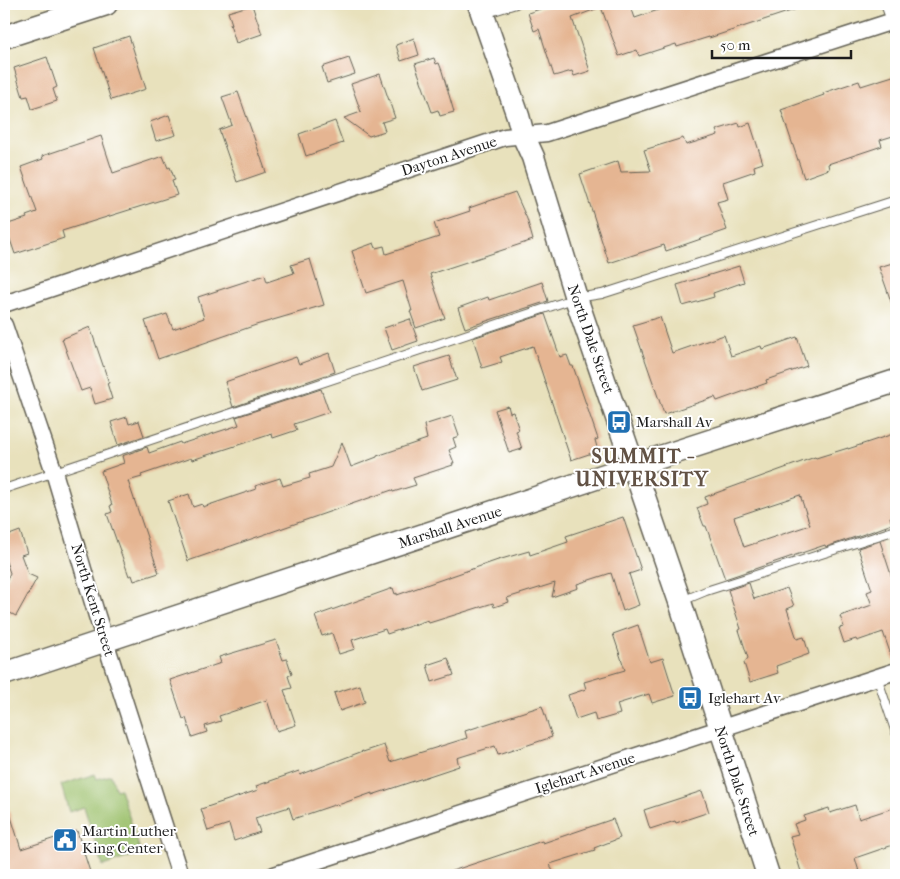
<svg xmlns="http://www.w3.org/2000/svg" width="900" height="879" font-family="'IM FELL French Canon',serif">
	<rect width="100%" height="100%" fill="#fff"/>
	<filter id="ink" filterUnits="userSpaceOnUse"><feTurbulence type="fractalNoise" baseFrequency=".02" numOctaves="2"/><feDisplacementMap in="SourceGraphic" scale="10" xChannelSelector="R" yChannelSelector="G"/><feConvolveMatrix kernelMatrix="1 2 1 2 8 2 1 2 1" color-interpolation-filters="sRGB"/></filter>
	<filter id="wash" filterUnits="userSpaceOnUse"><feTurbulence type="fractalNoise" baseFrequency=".0096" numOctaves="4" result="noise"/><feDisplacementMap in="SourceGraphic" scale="20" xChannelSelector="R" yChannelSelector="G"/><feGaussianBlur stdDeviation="1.12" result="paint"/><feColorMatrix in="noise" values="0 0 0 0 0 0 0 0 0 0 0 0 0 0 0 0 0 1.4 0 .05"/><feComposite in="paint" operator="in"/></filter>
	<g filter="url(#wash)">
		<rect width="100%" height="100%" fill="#e8e1bc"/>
		<path fill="#9bc06b" stroke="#5c6e44" d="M95,774L97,779L111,775L116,790L120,789L141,853L103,866L84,807L69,812L61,785Z"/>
		<g id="blocks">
			<g fill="#e5b592" fill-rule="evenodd">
				<path d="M555,4H630L635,18L667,7L666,4H803V7L709,38V37L677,47L676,44L639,56L637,50L619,56L601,7L572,18L590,71L574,76L572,71L554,76L539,29L534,31L528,13Z"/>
				<path d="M252,5L262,34L236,43L230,24H232L228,12Z"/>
				<path d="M129,36L146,89L111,100L94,48Z"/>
				<path d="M414,38L419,55L401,61L396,45Z"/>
				<path d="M47,57L57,87L53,89L57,101L32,109L28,96L23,97L14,68Z"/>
				<path d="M349,58L355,74L327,83L322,67Z"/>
				<path d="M434,58L436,64L439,63L442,71L454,112L440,116L438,110L432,112L415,64Z"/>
				<path d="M380,74L395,118L382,122L385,131L369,136L344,118L361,112L351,84Z"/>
				<path d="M896,75V135L880,140L882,146L828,164L829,169L804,178L781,110L824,95L823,93L859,81L861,86Z"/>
				<path d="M238,92L266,172L237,182L219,130L232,125L222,97Z"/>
				<path d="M169,115L176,135L156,141L150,122Z"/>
				<path d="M335,121L343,143L306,156L299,134Z"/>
				<path d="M739,123L740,127L750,123L763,163L754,166L755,171L723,182L728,199L717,202L727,230L666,251L664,245L609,263L580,174L618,161L621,172L651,171L644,150L683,138L686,145L718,135L716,130Z"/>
				<path d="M101,136L113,173L163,156L168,168L170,167L175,180L172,181L177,195L62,231L64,238L15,254L5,225L27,218L26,216L37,212L21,167L43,159L42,156Z"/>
				<path d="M515,192L527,219L533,240L430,274L445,318L416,328L410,311H412L403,281L366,293L352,251L374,243L376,248L384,246L386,254L439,237L434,223L470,211L469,208Z"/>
				<path d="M310,259L324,305L256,325L158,359L145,321L167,314L173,329L204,318L198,297L265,275L267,282L294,273L291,265Z"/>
				<path d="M896,262V310H894L879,267Z"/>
				<path d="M739,266L744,282L713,293L714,297L683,306L677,285Z"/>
				<path d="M542,282L548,301L465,328L458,308L488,297L489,300Z"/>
				<path d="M545,314L560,357L567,355L571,366H573L598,439L595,440L598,451L571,460L533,346L500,357L502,362L482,368L473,338Z"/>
				<path d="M660,317L672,353L724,335L731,356L761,346L762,349L797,337L807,366L766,380L767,383L717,401L715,397L664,414L633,325Z"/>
				<path d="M410,319L418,341L392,350L384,328Z"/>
				<path d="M90,327L109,383H107L112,399L95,404L90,388L81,391L62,339Z"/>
				<path d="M329,353L335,372L233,407L225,382L296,357L299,364Z"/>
				<path d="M449,356L457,380L422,391L414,367Z"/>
				<path d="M321,389L329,412L294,424L297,430L273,438L272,434L192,460L191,458L141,475L142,477L128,481L159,573L134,581L132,575L129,576L107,514L112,512L110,506L112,505L101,471L124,463L122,456L147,447L149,453L180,442L181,444L239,425L236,417Z"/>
				<path d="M508,406L510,413L513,412L519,430L516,431L522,449L509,453L495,410Z"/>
				<path d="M452,416L459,436L453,438L456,447L449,450L454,463H452L453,465L413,478L416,485L393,492L392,490L188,561L168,501L189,494L193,507L202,504L203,507L256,489L255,486L280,478L283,486L310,478L309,474L331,467L342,442L351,467L377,457V456L427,439L424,425Z"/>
				<path d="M127,417L129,424L139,421L144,436L118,445L111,422Z"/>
				<path d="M896,433V516L890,517L892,524L876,530L826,547L825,545L725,579L706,526H704L697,508L707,504L705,497L815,457L816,458L848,448V449ZM800,495L810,525L744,547L734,517Z"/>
				<path d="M623,517L641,570L629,574L639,605L623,611L611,573L577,584L578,588L552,597L555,583L507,598L509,602L494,607L493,603L429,623L428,620L387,634L385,629L352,640L355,649L339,654L332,633L322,636L315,616L393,588L395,594L397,593V595L498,560L529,551L530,555L568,542L566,536Z"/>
				<path d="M20,531L27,553L21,555L28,574L37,578L16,616L4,610V585L10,573L4,556V537Z"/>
				<path d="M880,541L896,590V661H893L883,632L857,641L856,639L844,643L839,628L844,627L840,616L872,605L867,592L872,590L858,548Z"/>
				<path d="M749,583L754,599L787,588L794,606L787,609L797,639L804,637L809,654L776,666L778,673L750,682L744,663L748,658L739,630L741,629L728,590Z"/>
				<path d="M638,625L650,662L663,658L675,696L652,703L649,694L617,704L620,714L596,721L594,713L576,719L568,695L586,689L584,682L625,670L613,634Z"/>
				<path d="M276,640L283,660L287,659L292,674L288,676L292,688L284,690L296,725L277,731L267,700L219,716L221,721L205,726L207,732L192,737L186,718L183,719L170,680L221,663L219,657Z"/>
				<path d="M448,658L454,675L432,682L427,665Z"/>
				<path d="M360,685L365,702L340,711L334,693Z"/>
				<path d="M542,706L552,737L498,755L495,746L457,758L459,766L372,795V793L338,805L337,804L293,819L289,807L255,818L260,832L234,841L229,824L208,831L201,809L258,790L256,786L299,771L300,775L363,751V752L384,745L390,762L467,738L465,731Z"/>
				<path d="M702,791L709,812L676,823L675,821L650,829L644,810Z"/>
				<path d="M7,804L21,849L77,831L91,875H4V805Z"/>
				<path d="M855,805L859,819L896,807V844L855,858L860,875H802L790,836L798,834L794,824L805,820L804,816L829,808L830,813Z"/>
				<path d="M613,819L620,838L594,848L595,850L550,864L553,872L544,875H450L449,872L542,841L543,843Z"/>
			</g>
		</g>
	</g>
	<g filter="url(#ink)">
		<use href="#blocks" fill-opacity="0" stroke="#636154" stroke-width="1"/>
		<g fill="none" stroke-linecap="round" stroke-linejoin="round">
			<defs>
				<g id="lane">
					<path d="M885,4L891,21"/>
					<path d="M484,14L516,4"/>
					<path d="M4,489L576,298L602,294L896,200"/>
					<path d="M682,601L706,591L896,530"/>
					<path d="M877,677L896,733"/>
				</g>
				<g id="street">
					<path d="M4,304L505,137L547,133L896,20"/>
					<path d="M4,325L54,472L97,616L180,875"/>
					<path d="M274,875L896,671"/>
				</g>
				<g id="secondary">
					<path d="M479,4L518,116L523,135L533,157L576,298L680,602L768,875"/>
					<path d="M4,37L106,4"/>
					<path d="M4,674L611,473L896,381"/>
				</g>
			</defs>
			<use href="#lane" stroke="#636154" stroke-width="10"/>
			<use href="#street" stroke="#636154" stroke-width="19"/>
			<use href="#secondary" stroke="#636154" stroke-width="25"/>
			<use href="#lane" stroke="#fff" stroke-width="8"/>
			<use href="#street" stroke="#fff" stroke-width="16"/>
			<use href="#secondary" stroke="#fff" stroke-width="22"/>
		</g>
	</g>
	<defs>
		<symbol id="bus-square" viewBox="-11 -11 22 22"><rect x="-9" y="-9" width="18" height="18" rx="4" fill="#1f6fb2" stroke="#fff"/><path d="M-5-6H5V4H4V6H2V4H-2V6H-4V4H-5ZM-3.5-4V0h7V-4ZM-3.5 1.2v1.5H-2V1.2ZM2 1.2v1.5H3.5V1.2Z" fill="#fff"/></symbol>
		<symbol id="civic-square" viewBox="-11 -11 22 22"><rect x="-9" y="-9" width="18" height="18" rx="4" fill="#1f6fb2" stroke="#fff"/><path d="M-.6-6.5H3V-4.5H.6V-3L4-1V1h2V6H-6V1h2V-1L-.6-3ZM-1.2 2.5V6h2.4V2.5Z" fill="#fff"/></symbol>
	</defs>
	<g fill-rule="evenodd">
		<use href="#bus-square" x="605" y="408" width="28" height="28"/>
		<use href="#bus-square" x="676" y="684" width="28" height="28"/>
		<use href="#civic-square" x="51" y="826" width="28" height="28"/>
	</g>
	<g text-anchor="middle" stroke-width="4" stroke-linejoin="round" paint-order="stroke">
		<g font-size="15" fill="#1c1c1c" stroke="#fff">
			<text transform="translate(449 156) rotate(-18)" y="5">Dayton Avenue</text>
			<text transform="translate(591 339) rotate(71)" y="5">North Dale Street</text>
			<text transform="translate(450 527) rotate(-18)" y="5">Marshall Avenue</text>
			<text transform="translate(93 600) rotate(73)" y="5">North Kent Street</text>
			<text transform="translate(585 773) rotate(-18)" y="5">Iglehart Avenue</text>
			<text transform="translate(737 781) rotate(72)" y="5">North Dale Street</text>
		</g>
		<g font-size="15" fill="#1c1c1c" stroke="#fff" text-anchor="start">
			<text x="636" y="427">Marshall Av</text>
			<text x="708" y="703">Iglehart Av</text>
			<text x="82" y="836">Martin Luther<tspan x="82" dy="17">King Center</tspan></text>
		</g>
		<g font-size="20" font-weight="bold" letter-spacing="1" fill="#625245" stroke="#fff">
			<text x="642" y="463">SUMMIT -<tspan x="642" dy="23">UNIVERSITY</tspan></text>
		</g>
	</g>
	<rect width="900" height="879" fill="none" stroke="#fff" stroke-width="20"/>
	<path d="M712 50v8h139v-8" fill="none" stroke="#1c1c1c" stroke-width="2.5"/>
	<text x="720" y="50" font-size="15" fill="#1c1c1c" stroke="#ffffff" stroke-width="4" paint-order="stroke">50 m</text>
</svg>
